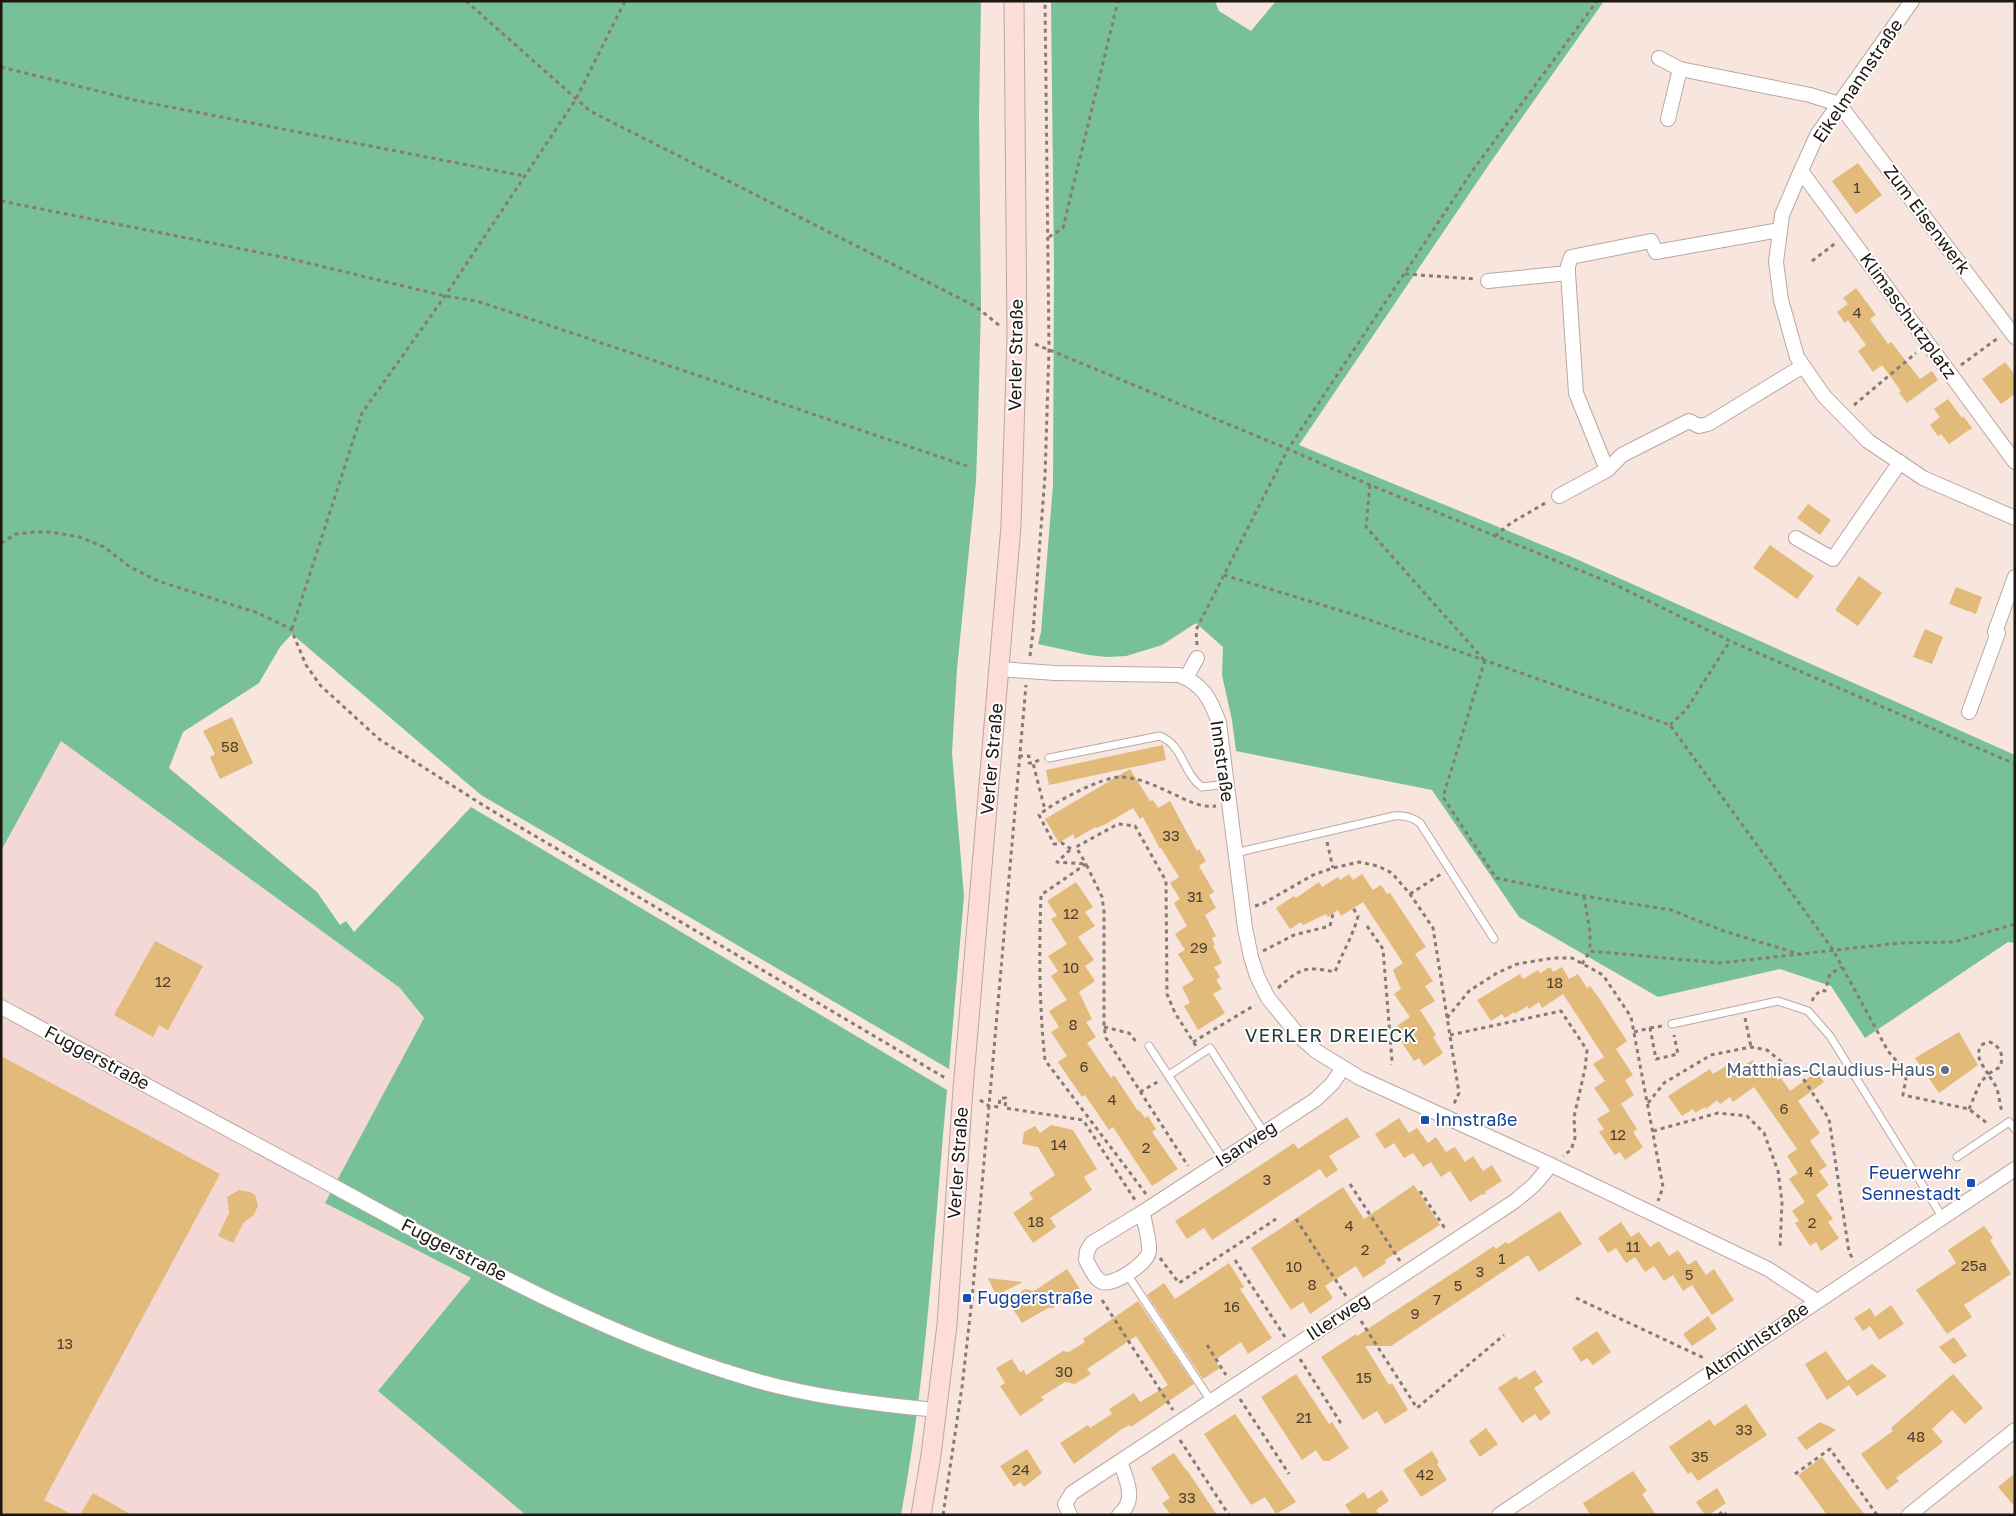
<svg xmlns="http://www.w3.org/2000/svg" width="2016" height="1516" font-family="'Golos Text',sans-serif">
	<rect width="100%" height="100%" fill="#f7e5de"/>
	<path fill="#f3d8d6" d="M61,741L400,988L424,1019L325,1203L471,1279L378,1391L526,1515H1V851Z"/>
	<g fill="#77c098">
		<path d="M1,1H981L979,113L981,305L978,422L976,481L957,669L952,753L964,896L949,1069L481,795L292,634L280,647L259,683L183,732L169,768L317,892L340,925L346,921L354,932L471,807L947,1090C934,1231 927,1375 901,1515H526L378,1391L471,1278L325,1203L424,1018L400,988L61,741L1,851Z"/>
		<path d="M1051,1H1215L1219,11L1251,31L1276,1H1604L1490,163L1299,445L1574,558L2015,755V943L2008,942L1865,1038L1831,986L1780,969L1658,997L1519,917L1432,790L1236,751L1232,720L1222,675L1223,647L1196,623L1162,645L1126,656L1107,657L1088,655L1038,644L1041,632L1053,485L1054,268Z"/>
	</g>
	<g fill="#e2bb7a">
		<path d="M1858,163L1882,195L1856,214L1832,181Z"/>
		<path d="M1856,288L1876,315L1870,319L1888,344L1891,342L1920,379L1932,371L1938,380L1907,403L1899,393L1901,391L1882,365L1873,372L1858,351L1866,345L1848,320L1845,323L1837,312L1848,304L1843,298Z"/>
		<path d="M2005,362L2015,375V394L2001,404L1982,379Z"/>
		<path d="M1948,399L1962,418L1963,416L1972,428L1949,444L1941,434L1938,436L1930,425L1940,417L1934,409Z"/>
		<path d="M1808,504L1831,520L1820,535L1797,518Z"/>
		<path d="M1770,545L1814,576L1797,599L1753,568Z"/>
		<path d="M1859,576L1882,593L1858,626L1835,610Z"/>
		<path d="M1956,587L1982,597L1976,614L1949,604Z"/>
		<path d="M1925,629L1943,637L1932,664L1913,657Z"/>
		<path d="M232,717L253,763L220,779L210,757L215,754L203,731Z"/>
		<path d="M1163,745L1166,760L1049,785L1046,770Z"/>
		<path d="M1130,769L1150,801L1153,800L1158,808L1170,801L1197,851L1199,849L1206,861L1199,866L1214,892L1209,895L1216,908L1205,915L1216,936L1212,938L1215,945L1213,946L1222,963L1214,967L1220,977L1216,980L1222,989L1213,994L1225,1013L1198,1030L1184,1006L1190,1003L1182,987L1194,980L1178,954L1185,950L1175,934L1187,926L1174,903L1180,899L1170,883L1179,877L1161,848L1160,849L1143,817L1140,819L1133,808L1106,824L1096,828L1095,827L1075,839L1073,834L1059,843L1045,819Z"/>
		<path d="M1349,874L1353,880L1362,874L1373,890L1381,885L1387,894L1390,893L1426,947L1415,954L1433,981L1425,986L1435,1001L1420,1010L1436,1035L1433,1037L1443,1053L1424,1066L1419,1058L1414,1061L1399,1038L1404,1034L1397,1026L1410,1017L1394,994L1401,989L1393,970L1403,963L1363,902L1341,916L1338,910L1328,917L1326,914L1303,925L1301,922L1290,929L1276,908L1294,896L1296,898L1319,882L1322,887L1338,877L1340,880Z"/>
		<path d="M1076,882L1093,907L1085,912L1095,926L1078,937L1094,960L1085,966L1095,981L1079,992L1092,1019L1086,1022L1096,1037L1087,1043L1111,1078L1114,1075L1138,1111L1139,1110L1145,1118L1148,1116L1156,1129L1152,1132L1178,1169L1152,1186L1113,1127L1109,1130L1085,1095L1082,1097L1058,1062L1067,1056L1051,1032L1059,1027L1049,1011L1067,1000L1051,976L1058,971L1048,956L1067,944L1051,919L1057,916L1047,901Z"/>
		<path d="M155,941L203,966L168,1030L159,1025L153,1037L114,1015Z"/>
		<path d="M1550,967L1553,972L1562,967L1569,979L1578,974L1587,988L1590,986L1599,998L1627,1041L1616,1049L1633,1075L1625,1080L1634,1095L1610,1111L1621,1104L1637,1129L1633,1132L1643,1147L1625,1160L1620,1152L1615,1155L1599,1132L1604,1129L1597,1119L1610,1111L1594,1088L1605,1081L1593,1064L1604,1057L1563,994L1542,1008L1539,1002L1529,1009L1527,1006L1515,1014L1514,1012L1505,1018L1502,1014L1491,1021L1477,1000L1520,974L1523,979L1538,970L1540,973Z"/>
		<path d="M1959,1032L1978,1065L1939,1093L1915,1058Z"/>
		<path d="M1,1056L220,1174L44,1500L73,1515H1Z"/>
		<path d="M1753,1060L1763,1076L1772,1070L1778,1080L1781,1078L1790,1091L1817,1072L1824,1082L1798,1101L1820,1133L1810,1141L1827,1166L1819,1171L1829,1185L1816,1195L1833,1219L1828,1222L1839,1238L1821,1251L1816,1242L1810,1246L1795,1223L1799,1221L1792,1211L1805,1202L1789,1179L1798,1173L1787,1156L1797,1149L1754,1087L1733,1102L1730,1097L1720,1104L1717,1100L1706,1109L1705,1107L1695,1113L1693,1109L1682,1116L1668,1096L1710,1069L1713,1074L1729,1064L1731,1067L1740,1061L1743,1066Z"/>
		<path d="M1347,1117L1360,1137L1329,1156L1338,1170L1326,1178L1320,1169L1212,1240L1204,1228L1187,1239L1175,1221L1294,1143L1298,1149Z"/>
		<path d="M1399,1118L1409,1133L1417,1128L1428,1143L1436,1137L1446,1152L1455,1147L1465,1162L1473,1156L1483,1171L1492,1165L1502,1181L1486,1191L1485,1195L1482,1194L1470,1202L1450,1171L1441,1177L1431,1162L1423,1167L1413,1153L1404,1158L1394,1143L1385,1149L1375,1134Z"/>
		<path d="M1051,1125L1073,1130L1097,1169L1084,1177L1092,1190L1050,1218L1056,1227L1033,1243L1013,1213L1033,1199L1029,1193L1055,1175L1038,1147L1022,1144L1024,1132L1035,1126L1040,1133Z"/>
		<path d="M1414,1185L1440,1225L1385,1260L1386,1263L1363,1278L1356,1266L1325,1286L1333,1298L1310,1314L1303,1302L1291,1310L1251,1248L1343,1187L1364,1219Z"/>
		<path d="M239,1190L250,1192L255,1195L258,1206L253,1216L244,1222L233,1243L218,1236L229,1213L227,1197Z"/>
		<path d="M1560,1211L1582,1244L1539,1272L1528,1255L1391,1346H1365L1389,1385L1392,1383L1408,1410L1385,1424L1377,1411L1363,1420L1321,1357L1356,1334L1357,1336L1494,1246L1496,1249L1506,1242L1508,1244Z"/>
		<path d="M1621,1222L1631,1237L1639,1232L1650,1247L1659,1241L1669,1256L1678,1250L1688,1265L1696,1260L1706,1275L1714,1269L1734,1300L1712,1315L1692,1285L1683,1291L1673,1275L1664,1281L1654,1266L1645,1272L1635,1257L1626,1263L1616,1248L1608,1253L1598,1238Z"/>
		<path d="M1984,1226L1993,1238L1990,1240L2011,1274L1964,1305L1972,1317L1947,1334L1916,1290L1956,1263L1948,1250Z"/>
		<path d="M1229,1263L1244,1287L1240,1289L1272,1338L1248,1354L1241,1342L1215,1360L1220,1368L1203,1379L1147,1295L1164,1283L1175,1299Z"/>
		<path d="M1067,1269L1080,1289L1051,1309L1050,1307L1022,1323L1007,1300L1025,1289L1034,1291Z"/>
		<path d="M988,1278L1023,1282L996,1295Z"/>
		<path d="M1138,1301L1194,1384L1131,1427L1130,1425L1122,1429L1074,1464L1060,1443L1088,1425L1090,1428L1112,1414L1109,1409L1134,1393L1140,1402L1168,1385L1136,1336L1087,1369L1091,1374L1075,1384L1065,1382L1041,1397L1044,1400L1020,1416L1000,1386L1005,1383L996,1368L1012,1359L1020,1372L1024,1370L1026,1375L1063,1351L1069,1352L1085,1342L1083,1339Z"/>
		<path d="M1891,1305L1904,1324L1879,1340L1870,1326L1863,1331L1854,1318L1870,1308L1875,1317Z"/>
		<path d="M1708,1316L1717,1329L1692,1346L1683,1334Z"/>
		<path d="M1597,1331L1611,1352L1593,1365L1587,1358L1581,1362L1572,1348Z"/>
		<path d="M1954,1337L1967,1356L1954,1364L1939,1347Z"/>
		<path d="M1826,1351L1847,1381L1872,1364L1887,1376L1857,1396L1849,1385L1827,1400L1805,1364Z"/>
		<path d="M1535,1370L1543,1382L1534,1388L1551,1413L1540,1421L1535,1414L1522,1423L1498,1388L1516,1376L1519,1380Z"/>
		<path d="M1296,1374L1329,1424L1332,1422L1349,1448L1329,1461H1323L1316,1450L1302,1460L1261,1397Z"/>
		<path d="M1953,1374L1983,1408L1965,1424L1952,1410L1932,1429L1943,1442L1896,1478L1899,1481L1887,1490L1861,1454L1893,1431L1891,1428Z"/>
		<path d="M1746,1404L1767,1435L1698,1481L1691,1472L1688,1474L1669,1447L1710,1419L1714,1426Z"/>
		<path d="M1235,1414L1296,1502L1276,1514L1265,1497L1251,1505L1204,1434Z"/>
		<path d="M1820,1422L1836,1430L1806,1450L1797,1438Z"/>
		<path d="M1486,1428L1498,1444L1480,1457L1469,1441Z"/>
		<path d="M1027,1449L1042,1473L1024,1487L1020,1482L1014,1487L1000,1466Z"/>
		<path d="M1432,1451L1439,1462L1437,1464L1447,1480L1421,1497L1403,1470Z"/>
		<path d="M1174,1453L1186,1470H1187L1217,1515H1171L1162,1503L1170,1498L1151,1468Z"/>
		<path d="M1822,1457L1852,1498L1865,1515H1827L1798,1475Z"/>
		<path d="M1633,1471L1647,1491L1642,1494L1656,1515H1590L1583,1503Z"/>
		<path d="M2015,1473V1507L1998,1487Z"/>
		<path d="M1717,1488L1726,1503L1709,1515H1705L1696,1502Z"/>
		<path d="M1382,1490L1389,1501L1376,1510L1379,1515H1352L1345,1505L1364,1492L1368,1499Z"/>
		<path d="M93,1493L132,1515H80Z"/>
	</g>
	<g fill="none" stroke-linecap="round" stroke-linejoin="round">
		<defs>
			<g id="service">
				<path d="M1049,758L1160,736C1184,746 1183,774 1202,787L1227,784"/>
				<path d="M1235,853L1394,816C1404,815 1412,817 1420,823L1494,939"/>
				<path d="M1672,1024L1778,1001L1808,1011L1830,1036L1943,1218"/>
				<path d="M1149,1046L1223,1159"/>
				<path d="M1169,1075L1210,1048L1264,1133"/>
				<path d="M1957,1157L2009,1122L2015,1129"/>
				<path d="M1127,1274L1211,1401"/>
			</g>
			<g id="minor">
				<path d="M1912,1L1817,135L1799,175L1782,215L1776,262L1781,300L1797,357L1824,396L1868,441L1923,478L2015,518"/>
				<path d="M1659,58L1680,69L1810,95L1839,104L2015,337"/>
				<path d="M1668,119L1680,69"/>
				<path d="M1801,171L2015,462"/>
				<path d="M1568,273V266L1571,257L1651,241L1656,252L1780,230"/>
				<path d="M1488,281L1568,273L1576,393L1607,470L1622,455L1689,421L1699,426L1708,424L1803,366"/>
				<path d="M1559,496L1607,470"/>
				<path d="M1796,538L1833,559L1900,462"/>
				<path d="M999,669L1055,673L1179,675C1203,684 1211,700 1219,723L1245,928L1251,957L1257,976L1268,998L1299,1036L1316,1051L1360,1078L1551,1165L1768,1269L1817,1301"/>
				<path d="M1186,678L1197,658"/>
				<path d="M1969,712L1998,633L1995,632L2015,577"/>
				<path d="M1,1007C114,1067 225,1128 337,1188C469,1260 600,1334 744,1377C806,1396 872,1404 937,1410"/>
				<path d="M1143,1212L1092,1243L1087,1251L1086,1260C1090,1267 1095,1279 1102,1282C1114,1286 1148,1263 1149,1251C1150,1239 1144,1224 1143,1212L1315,1100L1332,1084L1343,1068"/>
				<path d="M1070,1515L1065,1504L1072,1493L1515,1201L1534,1185L1551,1165"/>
				<path d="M1119,1515C1137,1501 1127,1480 1120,1462"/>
				<path d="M1499,1515L2015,1169"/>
				<path d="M1909,1515L2015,1430"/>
			</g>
			<path id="secondary" d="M921,1515L931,1455L947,1325L963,1089L1011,526L1017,337L1014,1"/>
		</defs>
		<use href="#service" stroke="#b9a8a1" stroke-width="9"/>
		<use href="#minor" stroke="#b9a8a1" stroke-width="16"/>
		<use href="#secondary" stroke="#b9a8a1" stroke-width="21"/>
		<g stroke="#877b76" stroke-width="3" stroke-dasharray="4 4" stroke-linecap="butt">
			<path d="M466,1L590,111L975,306L1000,326"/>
			<path d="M1,67L134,100L524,176"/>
			<path d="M1,201L287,258L445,296L477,301L967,466"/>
			<path d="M1049,237L1063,228L1118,1"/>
			<path d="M1812,261L1837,242"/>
			<path d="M1405,274L1475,279"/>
			<path d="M1035,344L1288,449L1370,485L1616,585L1730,641L2015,764"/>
			<path d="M1961,365L1998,338"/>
			<path d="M1854,405L1916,353"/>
			<path d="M1370,485L1366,527L1484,660"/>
			<path d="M1495,536L1511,523L1547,502"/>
			<path d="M1,543L16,534L35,532H51L80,537L104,547L130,567L158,581L258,613L291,629L306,665L320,685L379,739L486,807L947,1079"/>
			<path d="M1224,575L1355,615L1670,725L1833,950L1888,1051L1907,1073L1903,1095L1969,1109L1988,1124"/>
			<path d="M292,629L362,413L445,296L576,99L625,1"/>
			<path d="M1197,645L1196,630L1288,449L1473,170L1597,1"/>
			<path d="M1030,656L1033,632L1045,476L1049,349L1045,1"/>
			<path d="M1485,660L1443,797L1496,878L1584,896L1671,910L1724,931L1799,954"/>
			<path d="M1670,725L1686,710L1730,641"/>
			<path d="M1019,756H1029V763H1033"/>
			<path d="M1039,760L1033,763L1045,810"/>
			<path d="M1327,842L1333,868"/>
			<path d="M1071,849L1062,843L1054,844L1039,815C1054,802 1103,776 1122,777C1139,778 1154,785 1169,792C1185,799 1198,808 1216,806"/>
			<path d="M1070,850L1057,862L1086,864L1102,897L1104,911V1027L1106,1038L1188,1166"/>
			<path d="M1410,894L1441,874"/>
			<path d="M1584,896L1590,932V951L1720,963L1899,943L1954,942L2015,924"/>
			<path d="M1255,906L1264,903L1313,875L1333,868L1359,862L1378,866L1392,873L1410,894L1433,928L1459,1093L1453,1106"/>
			<path d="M1367,926L1383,949L1392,1061L1391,1065"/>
			<path d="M1263,951L1294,935L1330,926L1333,914"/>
			<path d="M1582,964L1590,951"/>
			<path d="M1278,988C1301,968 1305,966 1335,972C1342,953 1353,936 1358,916L1353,908"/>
			<path d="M1812,1001L1815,995L1822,990L1825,991L1830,974L1842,967"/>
			<path d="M1447,1018L1469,991L1497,973L1517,964L1553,958H1572L1603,975L1631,1017L1663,1187L1658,1201"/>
			<path d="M1745,1018L1751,1047"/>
			<path d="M1104,1027L1129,1033L1138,1044"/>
			<path d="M1650,1028L1662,1026"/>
			<path d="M1634,1032L1650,1028L1656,1059L1678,1054L1674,1035"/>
			<path d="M1450,1035L1561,1011L1587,1050L1585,1069L1574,1117L1575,1138L1571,1150L1563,1156"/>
			<path d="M1193,1042L1255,1005"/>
			<path d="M1140,1092L1159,1081"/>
			<path d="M980,1100L989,1106L999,1107L1000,1098H1006L1005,1108L1083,1120L1135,1200"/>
			<path d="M1648,1103L1664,1083L1711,1055L1751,1047L1767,1050L1805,1081L1829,1119L1849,1252L1854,1261"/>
			<path d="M1969,1109L1980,1083L1988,1074C1982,1064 1973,1054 1983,1044L1990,1042C2001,1047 2004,1056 2000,1067L1988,1074L1997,1088L2002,1113"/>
			<path d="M1653,1131L1718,1113L1747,1116L1764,1133L1778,1171L1782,1202L1780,1247"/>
			<path d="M1350,1184L1400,1261"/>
			<path d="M1420,1191L1446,1230"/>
			<path d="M1146,1194L1045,1060C1039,1005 1039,950 1041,895L1086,864L1076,847L1118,824L1135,826L1166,881L1167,994L1175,1013L1196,1046"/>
			<path d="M1296,1219L1346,1296"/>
			<path d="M1160,1258L1179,1283L1276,1219"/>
			<path d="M1235,1260L1285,1337"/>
			<path d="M1576,1298L1706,1359"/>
			<path d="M1102,1300L1173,1410"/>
			<path d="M1361,1321L1417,1408L1504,1335"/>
			<path d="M1207,1345L1226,1375"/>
			<path d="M1300,1359L1342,1425"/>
			<path d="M1240,1399L1289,1474"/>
			<path d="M1180,1440L1229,1515"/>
			<path d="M1795,1474L1830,1449L1877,1515"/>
			<path d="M943,1515L962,1387L972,1299L1026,685"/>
			<path d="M1719,1515L1723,1511L1726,1515"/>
		</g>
		<use href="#service" stroke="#fff" stroke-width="7"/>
		<use href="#minor" stroke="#fff" stroke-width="14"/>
		<use href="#secondary" stroke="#feddd9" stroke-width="19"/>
	</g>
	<circle fill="#5c6f8a" stroke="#fff" stroke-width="2" cx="1945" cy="1070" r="5"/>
	<g fill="#1a4fb4" stroke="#fff" stroke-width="2">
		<rect x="1420" y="1115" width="10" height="10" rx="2.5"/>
		<rect x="1966" y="1178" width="10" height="10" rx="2.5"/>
		<rect x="962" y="1293" width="10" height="10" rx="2.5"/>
	</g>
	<g text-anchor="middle" stroke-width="4" stroke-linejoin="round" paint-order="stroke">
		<g font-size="15" fill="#4e402e">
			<text x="1857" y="193">1</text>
			<text x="1857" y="318">4</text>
			<text x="230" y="752">58</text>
			<text x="1171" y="841">33</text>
			<text x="1195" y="902">31</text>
			<text x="1071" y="919">12</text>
			<text x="1199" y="953">29</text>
			<text x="1071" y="973">10</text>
			<text x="163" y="987">12</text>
			<text x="1555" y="988">18</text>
			<text x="1073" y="1030">8</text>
			<text x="1084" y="1072">6</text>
			<text x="1112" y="1105">4</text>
			<text x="1784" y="1114">6</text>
			<text x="1618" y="1140">12</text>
			<text x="1059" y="1150">14</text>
			<text x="1146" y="1153">2</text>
			<text x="1809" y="1177">4</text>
			<text x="1267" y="1185">3</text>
			<text x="1036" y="1227">18</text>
			<text x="1812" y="1228">2</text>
			<text x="1349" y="1231">4</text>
			<text x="1633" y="1252">11</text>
			<text x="1365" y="1255">2</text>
			<text x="1502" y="1264">1</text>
			<text x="1974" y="1271">25a</text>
			<text x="1294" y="1272">10</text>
			<text x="1480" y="1277">3</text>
			<text x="1689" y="1280">5</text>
			<text x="1312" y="1290">8</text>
			<text x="1458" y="1291">5</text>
			<text x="1437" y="1305">7</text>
			<text x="1232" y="1312">16</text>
			<text x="1415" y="1319">9</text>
			<text x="65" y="1349">13</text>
			<text x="1064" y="1377">30</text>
			<text x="1364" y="1383">15</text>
			<text x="1304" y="1423">21</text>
			<text x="1744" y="1435">33</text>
			<text x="1916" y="1442">48</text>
			<text x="1700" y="1462">35</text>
			<text x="1021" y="1475">24</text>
			<text x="1425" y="1480">42</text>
			<text x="1187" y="1503">33</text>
		</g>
		<g font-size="18" fill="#1d1714" stroke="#fff">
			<text transform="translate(1858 81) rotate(-56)" y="6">Eikelmannstraße</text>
			<text transform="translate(1927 220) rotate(53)" y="6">Zum Eisenwerk</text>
			<text transform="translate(1908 316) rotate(54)" y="6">Klimaschutzplatz</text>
			<text transform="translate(1016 355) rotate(-89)" y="6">Verler Straße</text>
			<text transform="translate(992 759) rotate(-85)" y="6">Verler Straße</text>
			<text transform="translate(1222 761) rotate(82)" y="6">Innstraße</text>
			<text transform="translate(97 1058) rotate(28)" y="6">Fuggerstraße</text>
			<text transform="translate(1246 1144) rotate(-33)" y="6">Isarweg</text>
			<text transform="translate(958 1163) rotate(-86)" y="6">Verler Straße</text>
			<text transform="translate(454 1250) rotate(27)" y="6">Fuggerstraße</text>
			<text transform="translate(1338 1317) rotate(-33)" y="6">Illerweg</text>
			<text transform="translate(1756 1341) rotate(-34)" y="6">Altmühlstraße</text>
		</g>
		<g font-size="18" fill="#4e5e75" stroke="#fff" text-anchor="end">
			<text x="1935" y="1076">Matthias-Claudius-Haus</text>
		</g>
		<g font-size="18" fill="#164399" stroke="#fff" text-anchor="start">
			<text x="1435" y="1126">Innstraße</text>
			<text x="1961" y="1179" text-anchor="end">Feuerwehr<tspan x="1961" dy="21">Sennestadt</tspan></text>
			<text x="977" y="1304">Fuggerstraße</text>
		</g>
		<g font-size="19" letter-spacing="1" fill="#1b3d3b" stroke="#fff">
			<text x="1331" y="1042">VERLER DREIECK</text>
		</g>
	</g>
	<rect width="2016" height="1516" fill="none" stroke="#1d1714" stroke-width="5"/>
</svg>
